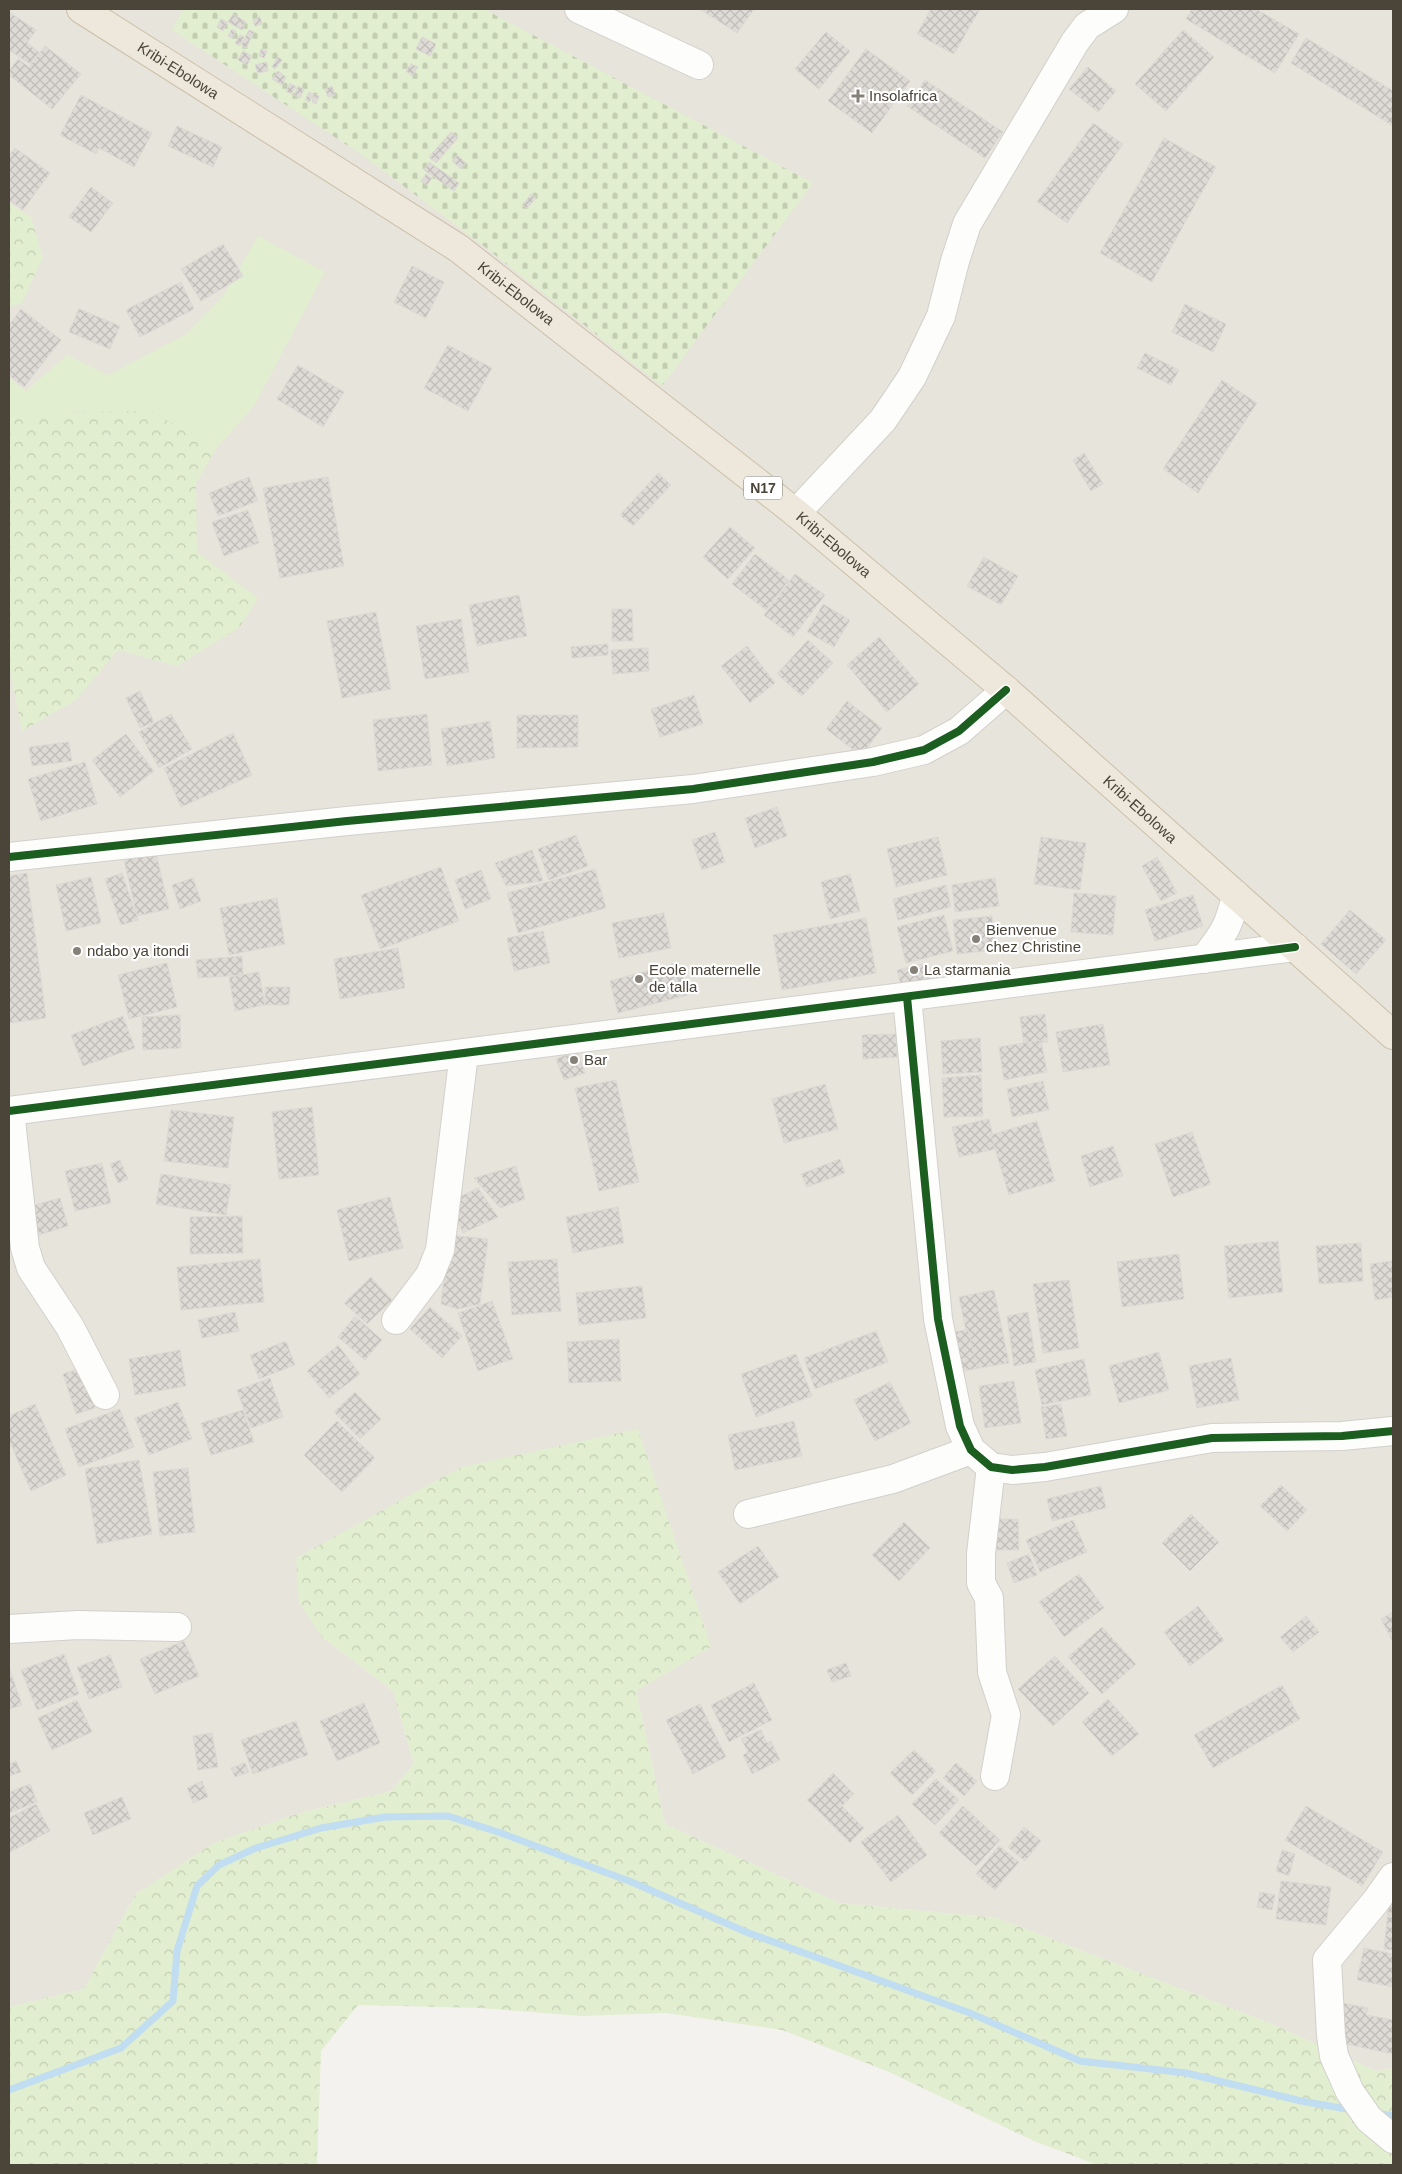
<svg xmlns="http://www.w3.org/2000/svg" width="1402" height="2174" font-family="Arial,sans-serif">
	<defs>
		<pattern id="forest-crowns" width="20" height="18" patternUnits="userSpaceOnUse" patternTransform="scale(1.25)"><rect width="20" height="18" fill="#e1eecf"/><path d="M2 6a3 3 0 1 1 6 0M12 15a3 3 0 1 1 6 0" fill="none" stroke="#c3cdb2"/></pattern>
		<pattern id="cemetery-stones" width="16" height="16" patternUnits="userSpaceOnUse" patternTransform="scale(1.25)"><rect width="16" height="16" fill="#e1eecf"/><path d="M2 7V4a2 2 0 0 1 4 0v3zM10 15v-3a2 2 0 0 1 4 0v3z" fill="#c3cdb2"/></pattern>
		<pattern id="building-cross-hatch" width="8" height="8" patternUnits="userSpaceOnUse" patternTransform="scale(1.25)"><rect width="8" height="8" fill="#dedbd6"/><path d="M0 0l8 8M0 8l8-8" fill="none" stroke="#c0bdb8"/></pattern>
	</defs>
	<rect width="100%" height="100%" fill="#f4f2ee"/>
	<path fill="#e7e4dc" d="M9,9H1393V2068L1376,2071L1267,2022L997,1918L839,1903L665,1824L636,1691L322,1637L393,1691L414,1764L391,1791L300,1813L214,1843L136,1894L84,1989L9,2007Z"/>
	<path fill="#e1eecf" d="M258,236L325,272L254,406L217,448L150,411L9,414V378L26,391L67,355L108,375L185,335L224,295Z"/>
	<g fill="url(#forest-crowns)">
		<path d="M9,203L31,217L43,257L22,303L9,307Z"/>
		<path d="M150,411L217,448L196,483L197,552L258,598L239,628L177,666L118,650L76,700L22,731L9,665V414Z"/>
		<path d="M638,1429L711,1647L636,1691L665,1824L839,1903L997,1918L1267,2022L1376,2071L1393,2068V2165H1097L1034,2141L889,2072L782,2030L666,2013L582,2016L481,2008L358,2005L321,2051L317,2165H9V2007L84,1989L136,1894L214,1843L300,1813L391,1791L414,1764L393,1691L322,1637L299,1603L296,1558L461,1467Z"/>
	</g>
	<path fill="url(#cemetery-stones)" d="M183,9H484L813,183L662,386L481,244L362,155L172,30Z"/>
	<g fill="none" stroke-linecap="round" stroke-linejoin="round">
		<g stroke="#c0ddf1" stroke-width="7">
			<path d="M9,2090L121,2048L173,2001L177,1951L197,1886L219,1865L256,1848L321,1828L385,1817L448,1816L501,1833L634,1883L746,1932L970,2013L1080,2061L1186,2073L1301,2101L1353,2110"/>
			<path d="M1376,2113L1393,2116"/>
		</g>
	</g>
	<g fill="url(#building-cross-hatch)" stroke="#dcd9d4">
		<path d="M700,9H754L737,33Z"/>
		<path d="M931,9H980L954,54L917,34Z"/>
		<path d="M1192,9H1256L1299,34L1275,73L1186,19Z"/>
		<path d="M9,12L36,30L27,43L39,52L30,64L9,50Z"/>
		<path d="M233,14L246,22L242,30L228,22Z"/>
		<path d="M260,17L262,24L255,26L253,20Z"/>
		<path d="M221,19L227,22L223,31L217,27Z"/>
		<path d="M232,29L236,31L233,38L228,36Z"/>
		<path d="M249,30L254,32L246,48L241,45Z"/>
		<path d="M1183,30L1214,57L1166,111L1135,84Z"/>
		<path d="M826,32L850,51L819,89L795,69Z"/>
		<path d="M240,35L244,37L239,46L235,43Z"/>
		<path d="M422,37L436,44L430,56L416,49Z"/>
		<path d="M1306,38L1393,91V126L1291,63Z"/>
		<path d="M45,46L81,74L52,109L9,75V71L18,59L29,67Z"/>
		<path d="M261,49L267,51L264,58L259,56Z"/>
		<path d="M866,49L910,81L872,133L828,101Z"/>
		<path d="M243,51L252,56L247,65L238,60Z"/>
		<path d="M278,57L282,60L275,69L272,67Z"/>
		<path d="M266,62L268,71L258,73L255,65Z"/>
		<path d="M411,64L418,67L412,76L406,71Z"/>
		<path d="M1088,67L1116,91L1098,112L1069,89Z"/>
		<path d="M278,71L286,77L282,85L272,79Z"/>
		<path d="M925,80L1003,132L985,158L907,106Z"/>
		<path d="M290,83L296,87L291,94L286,91Z"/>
		<path d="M298,86L304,89L300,98L294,95Z"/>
		<path d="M332,86L335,95L328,97L325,89Z"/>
		<path d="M309,92L313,95L309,102L305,100Z"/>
		<path d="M314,94L319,96L316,104L312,102Z"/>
		<path d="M81,95L152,133L134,167L99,148L96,154L60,135Z"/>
		<path d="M1093,123L1123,144L1067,223L1037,202Z"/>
		<path d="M177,126L222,147L213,167L168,146Z"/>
		<path d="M451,132L458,138L436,163L429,157Z"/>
		<path d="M1164,138L1216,167L1152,282L1100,253Z"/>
		<path d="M15,148L50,173L23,210L9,200V156Z"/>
		<path d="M457,155L466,163L461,169L452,161Z"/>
		<path d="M429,162L459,183L454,191L424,170Z"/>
		<path d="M426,174L432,178L427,185L421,181Z"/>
		<path d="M91,187L113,203L91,232L69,217Z"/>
		<path d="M531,194L536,198L527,208L523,205Z"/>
		<path d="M223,244L243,276L201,301L181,269Z"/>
		<path d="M412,266L444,282L426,318L394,302Z"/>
		<path d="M181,282L194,309L140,337L126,310Z"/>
		<path d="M1185,304L1226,324L1213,352L1172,332Z"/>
		<path d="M21,309L61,340L24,387L9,375V325Z"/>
		<path d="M79,309L120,326L110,349L69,332Z"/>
		<path d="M448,345L492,368L468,411L424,388Z"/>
		<path d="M1145,353L1179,370L1171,385L1137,368Z"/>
		<path d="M298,365L344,392L323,427L277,399Z"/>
		<path d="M1222,380L1257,403L1198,493L1163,469Z"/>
		<path d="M1084,453L1103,484L1091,491L1073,460Z"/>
		<path d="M658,473L671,485L633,526L620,515Z"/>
		<path d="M249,477L258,501L218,516L209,493Z"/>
		<path d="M328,477L344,566L280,578L263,488Z"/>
		<path d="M248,510L259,543L224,556L212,522Z"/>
		<path d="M730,527L755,548L728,579L703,557Z"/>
		<path d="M755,554L789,580L766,610L732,584Z"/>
		<path d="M984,557L1018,576L1001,605L967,586Z"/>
		<path d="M795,574L825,595L793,637L764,615Z"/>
		<path d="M519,595L527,636L477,646L469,605Z"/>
		<path d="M823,604L850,620L834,647L807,632Z"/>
		<path d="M612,609H632L633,641H612Z"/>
		<path d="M376,612L391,689L342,698L327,621Z"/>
		<path d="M461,619L469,672L425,679L416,626Z"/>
		<path d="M879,637L919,684L887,712L847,665Z"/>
		<path d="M808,640L833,663L802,696L777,674Z"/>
		<path d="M608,644V655L572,658L571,647Z"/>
		<path d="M747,646L775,683L750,703L721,666Z"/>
		<path d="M648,648L649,671L613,674L611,650Z"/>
		<path d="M140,691L154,722L140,728L126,698Z"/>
		<path d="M694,695L703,724L660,737L651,709Z"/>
		<path d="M847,701L882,728L861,756L826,729Z"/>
		<path d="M171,714L192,749L159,768L139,732Z"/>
		<path d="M427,714L432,765L378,771L373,720Z"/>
		<path d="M517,715H578V747L517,748Z"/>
		<path d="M490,721L495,758L447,766L441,729Z"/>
		<path d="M233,733L252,775L181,807L164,768Z"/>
		<path d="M126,734L154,771L120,797L92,760Z"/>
		<path d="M69,742L72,761L32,766L29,747Z"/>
		<path d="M85,762L97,804L41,821L28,779Z"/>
		<path d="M777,807L787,836L755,848L745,818Z"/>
		<path d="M715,832L725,862L702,870L692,840Z"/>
		<path d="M576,835L588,866L549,880L538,849Z"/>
		<path d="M938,837L947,875L896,887L887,849Z"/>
		<path d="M1041,837L1086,843L1080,890L1034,884Z"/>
		<path d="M532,850L543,881L506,886L495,863Z"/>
		<path d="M156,853L169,909L137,916L124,860Z"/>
		<path d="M1157,857L1177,893L1161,901L1142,866Z"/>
		<path d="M441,867L459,921L380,949L361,895Z"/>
		<path d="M595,869L606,908L518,933L507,893Z"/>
		<path d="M481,870L491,899L465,909L455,880Z"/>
		<path d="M27,873L46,1018L9,1023V876Z"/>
		<path d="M122,873L138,920L121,925L105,879Z"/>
		<path d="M850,874L860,911L830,919L821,882Z"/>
		<path d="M91,877L101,923L66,931L56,885Z"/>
		<path d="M193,878L201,901L180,909L172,885Z"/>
		<path d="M995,878L999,906L955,912L952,885Z"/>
		<path d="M946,885L951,907L898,920L893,899Z"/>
		<path d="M1074,893L1116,896L1113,935L1071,932Z"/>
		<path d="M1193,895L1203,926L1155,941L1145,910Z"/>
		<path d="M277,898L285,944L229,955L220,908Z"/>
		<path d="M1350,910L1386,940L1356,974L1321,944Z"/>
		<path d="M664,913L671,948L619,958L612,923Z"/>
		<path d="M944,915L953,951L906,963L897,927Z"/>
		<path d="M992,916L995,950L957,954L953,920Z"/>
		<path d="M866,918L876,973L782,990L773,935Z"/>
		<path d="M543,931L550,963L514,971L507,938Z"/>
		<path d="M398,948L405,988L340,999L334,959Z"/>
		<path d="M242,956L243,975L198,978L196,960Z"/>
		<path d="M679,962L688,995L618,1013L610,981Z"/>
		<path d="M167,963L177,1007L129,1019L118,975Z"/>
		<path d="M926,963L930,979L901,985L897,970Z"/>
		<path d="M259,972L265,1005L235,1011L229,977Z"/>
		<path d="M265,987H290L289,1005H265Z"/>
		<path d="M1045,1014L1048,1042L1024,1045L1020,1017Z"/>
		<path d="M180,1015L181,1048L143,1050L142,1017Z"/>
		<path d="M123,1016L135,1048L83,1066L71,1035Z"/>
		<path d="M1103,1024L1110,1065L1063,1072L1056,1032Z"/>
		<path d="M896,1034L897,1057L863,1059L862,1035Z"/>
		<path d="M980,1038L982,1072L943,1074L941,1041Z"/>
		<path d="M1041,1040L1047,1072L1004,1080L999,1047Z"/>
		<path d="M577,1050L585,1073L564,1080L556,1059Z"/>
		<path d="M981,1075L983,1116L944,1117L942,1078Z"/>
		<path d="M616,1080L639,1182L599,1191L575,1088Z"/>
		<path d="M1043,1081L1049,1110L1012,1117L1007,1089Z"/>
		<path d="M825,1084L838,1129L784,1143L772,1099Z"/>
		<path d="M312,1107L319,1175L279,1179L272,1112Z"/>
		<path d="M171,1110L234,1117L228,1168L164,1161Z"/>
		<path d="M989,1119L996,1149L959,1157L952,1127Z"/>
		<path d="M1037,1121L1055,1181L1009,1195L991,1135Z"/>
		<path d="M1192,1132L1211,1184L1173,1197L1155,1144Z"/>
		<path d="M1113,1146L1123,1176L1090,1187L1081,1156Z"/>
		<path d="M840,1159L845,1173L807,1187L801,1174Z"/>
		<path d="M120,1160L128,1179L118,1183L110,1164Z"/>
		<path d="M102,1163L111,1203L75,1211L65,1171Z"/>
		<path d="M516,1166L525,1199L500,1208L474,1178Z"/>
		<path d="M161,1174L231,1185L226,1215L156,1204Z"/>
		<path d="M478,1188L498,1217L463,1233L449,1202Z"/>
		<path d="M390,1197L403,1248L349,1261L337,1210Z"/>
		<path d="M60,1198L68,1226L39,1235L31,1206Z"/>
		<path d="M618,1207L624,1243L573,1253L566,1217Z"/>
		<path d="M242,1216L243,1253L190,1254V1217Z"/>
		<path d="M449,1235L488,1239L480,1304L458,1309L441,1304Z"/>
		<path d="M1278,1241L1283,1292L1229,1298L1224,1246Z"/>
		<path d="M1361,1243L1363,1281L1319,1284L1316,1246Z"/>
		<path d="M1179,1254L1184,1299L1122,1307L1117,1262Z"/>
		<path d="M260,1259L264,1302L181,1310L177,1267Z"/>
		<path d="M557,1259L561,1311L512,1315L508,1262Z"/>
		<path d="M1393,1261V1297L1375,1300L1370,1264Z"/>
		<path d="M371,1277L392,1300L367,1324L344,1303Z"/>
		<path d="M1069,1280L1079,1348L1043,1353L1033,1284Z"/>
		<path d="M642,1286L646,1318L579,1325L576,1293Z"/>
		<path d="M994,1290L1009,1363L974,1369L959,1297Z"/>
		<path d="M492,1301L513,1359L478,1371L458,1313Z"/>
		<path d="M430,1307L462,1336L442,1358L410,1329Z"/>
		<path d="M235,1312L239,1331L202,1338L198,1320Z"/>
		<path d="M1028,1312L1036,1362L1014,1366L1007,1316Z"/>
		<path d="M355,1316L382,1340L365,1360L338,1337Z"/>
		<path d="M968,1329L977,1368L957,1373L947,1334Z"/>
		<path d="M876,1331L888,1362L815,1389L804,1358Z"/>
		<path d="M619,1339L621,1381L569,1383L567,1342Z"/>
		<path d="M286,1341L295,1365L259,1379L250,1355Z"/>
		<path d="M338,1345L360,1374L329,1398L307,1371Z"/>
		<path d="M180,1350L186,1386L135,1395L129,1359Z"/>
		<path d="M1159,1352L1169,1390L1119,1403L1109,1366Z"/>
		<path d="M796,1354L812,1396L756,1417L741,1374Z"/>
		<path d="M1231,1358L1239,1400L1197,1408L1189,1366Z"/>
		<path d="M1084,1359L1091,1395L1042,1405L1035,1370Z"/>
		<path d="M82,1368L95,1408L76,1414L63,1374Z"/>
		<path d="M270,1378L283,1417L251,1428L237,1390Z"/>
		<path d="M1014,1381L1021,1423L985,1428L979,1386Z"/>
		<path d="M890,1382L911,1423L875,1441L854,1400Z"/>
		<path d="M355,1392L381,1419L360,1439L334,1412Z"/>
		<path d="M178,1402L192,1439L149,1455L135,1418Z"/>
		<path d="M35,1404L66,1475L31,1491L9,1440V1416Z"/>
		<path d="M1061,1404L1067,1436L1046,1439L1041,1407Z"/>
		<path d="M120,1409L134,1447L79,1467L65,1429Z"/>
		<path d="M243,1410L254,1442L211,1455L201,1423Z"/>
		<path d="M337,1421L375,1458L342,1492L304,1455Z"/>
		<path d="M794,1421L802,1456L735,1470L728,1435Z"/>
		<path d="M139,1460L152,1534L97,1544L85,1469Z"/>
		<path d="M188,1468L195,1532L160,1536L153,1472Z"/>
		<path d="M1281,1485L1307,1510L1287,1531L1260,1506Z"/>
		<path d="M1101,1486L1106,1508L1052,1521L1047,1499Z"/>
		<path d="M1191,1514L1219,1542L1190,1571L1162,1543Z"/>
		<path d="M988,1519H1018L1019,1550H988Z"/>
		<path d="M1073,1520L1087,1552L1040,1572L1026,1540Z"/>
		<path d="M904,1522L930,1548L899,1581L872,1555Z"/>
		<path d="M758,1546L779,1577L740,1604L718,1572Z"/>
		<path d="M1029,1554L1037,1575L1014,1583L1007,1563Z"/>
		<path d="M1079,1574L1104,1608L1064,1637L1039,1602Z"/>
		<path d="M1198,1606L1224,1640L1190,1666L1164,1632Z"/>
		<path d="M1393,1612V1642L1381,1619Z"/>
		<path d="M1306,1616L1319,1632L1293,1652L1280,1637Z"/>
		<path d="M1102,1627L1136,1664L1102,1694L1068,1657Z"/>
		<path d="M184,1641L199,1676L155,1694L140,1659Z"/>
		<path d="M64,1654L79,1694L37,1710L21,1670Z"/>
		<path d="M110,1655L122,1687L89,1699L77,1667Z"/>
		<path d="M1055,1656L1089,1693L1053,1726L1018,1689Z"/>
		<path d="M846,1663L851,1676L832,1682L827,1670Z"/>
		<path d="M9,1667L22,1705L9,1709Z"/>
		<path d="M754,1683L772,1720L729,1742L711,1705Z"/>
		<path d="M1282,1685L1300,1719L1213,1768L1194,1735Z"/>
		<path d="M1108,1699L1139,1734L1112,1756L1082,1722Z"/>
		<path d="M77,1700L92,1732L52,1750L38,1718Z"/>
		<path d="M364,1703L380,1743L337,1761L320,1721Z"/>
		<path d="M700,1704L726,1757L693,1774L666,1720Z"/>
		<path d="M296,1721L308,1755L253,1774L241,1740Z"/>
		<path d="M761,1730L767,1743L771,1741L780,1760L752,1774L743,1755L748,1752L741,1739Z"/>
		<path d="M212,1733L218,1767L198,1770L193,1736Z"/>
		<path d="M914,1750L936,1771L912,1795L890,1773Z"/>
		<path d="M16,1761L21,1772L9,1776V1764Z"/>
		<path d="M245,1763L249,1772L235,1777L231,1768Z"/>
		<path d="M956,1763L977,1781L964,1796L943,1778Z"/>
		<path d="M833,1773L854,1794L842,1806L864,1828L850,1843L807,1800Z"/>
		<path d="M936,1779L959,1800L935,1825L912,1804Z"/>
		<path d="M202,1781L208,1797L193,1803L187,1788Z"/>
		<path d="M30,1784L37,1802L9,1813V1792Z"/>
		<path d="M122,1797L131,1819L93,1835L84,1813Z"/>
		<path d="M36,1804L50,1831L10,1852L9,1818Z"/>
		<path d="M963,1806L1000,1840L976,1866L939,1833Z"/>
		<path d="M1306,1806L1383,1852L1362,1886L1285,1840Z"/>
		<path d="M898,1815L927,1855L891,1882L861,1842Z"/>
		<path d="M1024,1827L1041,1841L1025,1861L1008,1847Z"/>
		<path d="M999,1846L1019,1862L995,1890L976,1874Z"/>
		<path d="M1282,1850L1295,1854L1289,1876L1276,1871Z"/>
		<path d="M1281,1881L1331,1887L1326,1925L1276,1919Z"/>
		<path d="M1260,1892L1275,1895L1272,1910L1257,1907Z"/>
		<path d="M1389,1901L1393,1902V1950L1384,1949Z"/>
		<path d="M1364,1948L1393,1954V1987L1357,1980Z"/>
		<path d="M1342,2003L1368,2008L1366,2015L1393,2020V2054L1342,2043Z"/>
	</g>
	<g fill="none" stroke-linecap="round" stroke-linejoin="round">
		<defs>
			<g id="minor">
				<path d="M579,9L699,65"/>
				<path d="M796,513L883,420L912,377L941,316L955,261L967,224L1075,42L1087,26L1114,9"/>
				<path d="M9,857L347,821L693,789L873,762L924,750L959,731L1006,690"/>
				<path d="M1204,959C1223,935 1230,925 1236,895"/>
				<path d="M907,997L938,1319L960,1426L971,1450L991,1467L1012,1470L1045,1467L1212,1438L1342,1436L1393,1431"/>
				<path d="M9,1111L1295,947"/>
				<path d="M10,1111L25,1248L31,1268L70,1327L105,1395"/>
				<path d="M396,1320L430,1275L440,1250L464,1053"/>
				<path d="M991,1467L981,1554V1583L989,1598L992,1672L1006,1715L995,1776"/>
				<path d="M748,1514L893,1479L971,1450"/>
				<path d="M9,1629L78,1625L177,1627"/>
				<path d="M1393,1877L1376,1901L1327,1960L1331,2036L1334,2056L1350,2092L1369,2119L1393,2139"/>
			</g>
			<g id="highway">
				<path id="s1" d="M81,9L458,248L796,513L918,616L1006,690L1393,1035"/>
			</g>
		</defs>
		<use href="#minor" stroke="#d2d0cb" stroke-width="30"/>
		<use href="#highway" stroke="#ccbfa9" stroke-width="30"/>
		<use href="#minor" stroke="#fdfdfc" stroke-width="28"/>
		<use href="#highway" stroke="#ede8db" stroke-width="28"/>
		<defs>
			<g id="cycleway">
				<path d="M9,857L347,821L693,789L873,762L924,750L959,731L1006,690"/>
				<path d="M907,997L938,1319L960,1426L971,1450L991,1467L1012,1470L1045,1467L1212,1438L1342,1436L1393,1431"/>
				<path d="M9,1111L1295,947"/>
			</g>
		</defs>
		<use href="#cycleway" stroke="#fff" stroke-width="11"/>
		<use href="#cycleway" stroke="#1b5e20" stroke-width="8"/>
	</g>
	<g fill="#868178" stroke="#fff" stroke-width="2">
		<path d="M855.5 88.5h5v5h5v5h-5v5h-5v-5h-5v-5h5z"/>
		<circle cx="976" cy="939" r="5"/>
		<circle cx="77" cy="951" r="5"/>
		<circle cx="914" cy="970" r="5"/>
		<circle cx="639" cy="979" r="5"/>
		<circle cx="574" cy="1060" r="5"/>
	</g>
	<g text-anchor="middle" stroke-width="4.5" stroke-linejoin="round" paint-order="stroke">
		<rect fill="#fff" stroke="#817c74" stroke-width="1" x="744" y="476.5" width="38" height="23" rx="4"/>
		<g font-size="14" font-weight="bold" fill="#4b4439">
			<text x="763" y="493">N17</text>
		</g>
		<g font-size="15" fill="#4b4439" stroke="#fff">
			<text dy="5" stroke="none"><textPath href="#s1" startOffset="115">Kribi-Ebolowa</textPath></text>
			<text dy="5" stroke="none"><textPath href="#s1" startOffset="520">Kribi-Ebolowa</textPath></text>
			<text dy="5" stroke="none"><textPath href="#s1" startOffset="925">Kribi-Ebolowa</textPath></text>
			<text dy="5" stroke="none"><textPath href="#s1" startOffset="1330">Kribi-Ebolowa</textPath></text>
		</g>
		<g font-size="15" fill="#4b4439" stroke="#fff" text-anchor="start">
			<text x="869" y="101">Insolafrica</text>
			<text x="986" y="935">Bienvenue<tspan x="986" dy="17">chez Christine</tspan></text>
			<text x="87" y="956">ndabo ya itondi</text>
			<text x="649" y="975">Ecole maternelle<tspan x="649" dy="17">de talla</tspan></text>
			<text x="924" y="975">La starmania</text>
			<text x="584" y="1065">Bar</text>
		</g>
	</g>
	<rect width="1402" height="2174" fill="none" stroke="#4b4439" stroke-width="20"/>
</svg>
